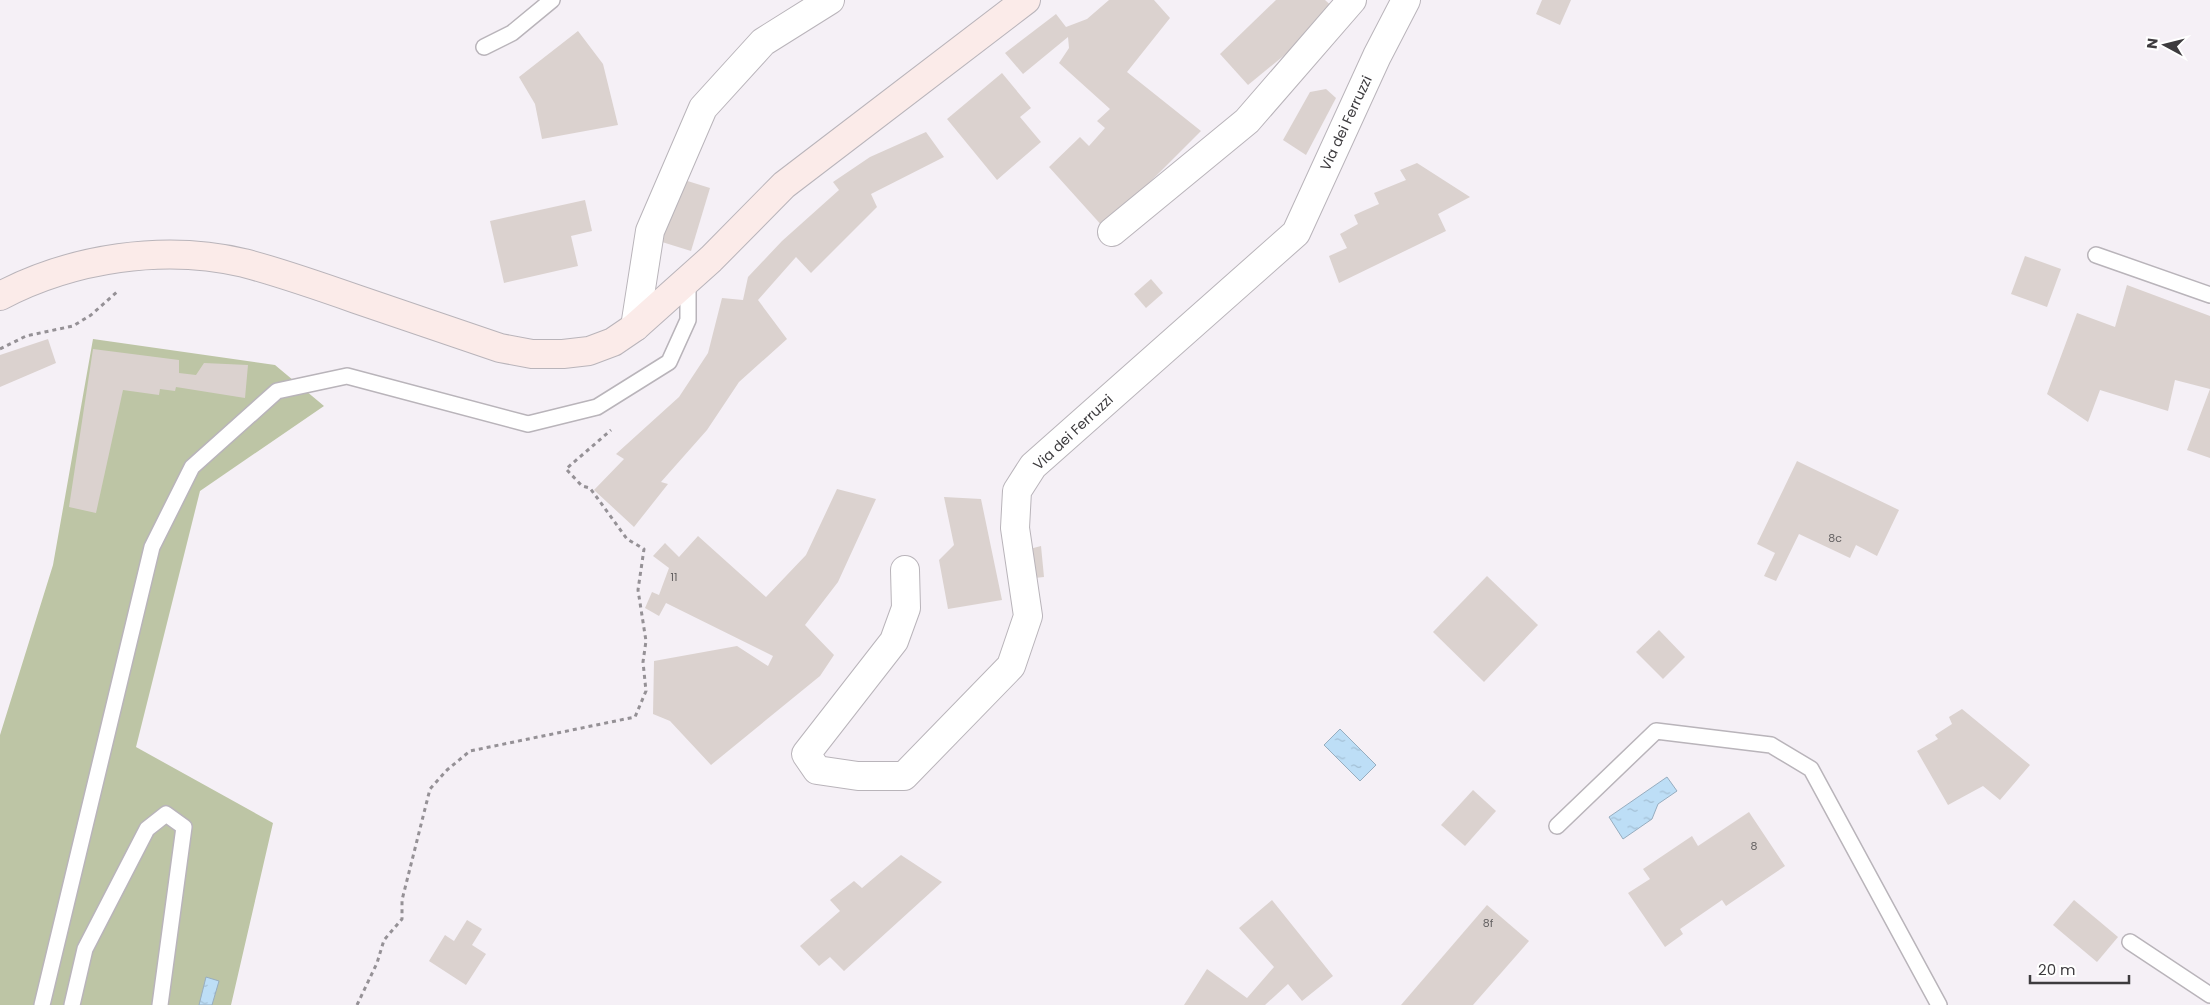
<svg xmlns="http://www.w3.org/2000/svg" width="2210" height="1005" font-family="Poppins,sans-serif">
	<defs>
		<pattern id="water-ripples" width="26" height="14" patternUnits="userSpaceOnUse" patternTransform="scale(1.25)"><rect width="26" height="14" fill="#bddef6"/><path d="M2 4q2-2 4 0t4 0M15 11q2-2 4 0t4 0" fill="none" stroke="#a3bfd4"/></pattern>
	</defs>
	<rect width="100%" height="100%" fill="#f5f0f6"/>
	<path fill="#bdc5a5" d="M93,339L275,365L324,406L200,491L136,747L273,823L231,1005H0V735L53,565Z"/>
	<g fill="url(#water-ripples)" stroke="#97adbf">
		<path d="M1340,729L1376,765L1360,781L1324,745Z"/>
		<path d="M1667,777L1677,791L1658,804L1652,819L1623,839L1609,817Z"/>
		<path d="M206,977L219,981L212,1005H199Z"/>
	</g>
	<g fill="#dbd2cf">
		<path d="M1109,0H1154L1170,18L1127,72L1201,131L1104,228L1049,167L1080,137L1089,146L1105,128L1097,121L1110,109L1059,63L1069,48L1068,37L1023,74L1005,53L1056,14L1066,27L1087,19Z"/>
		<path d="M1276,0H1325L1335,9L1320,26L1248,85L1220,54Z"/>
		<path d="M1542,0H1571L1560,25L1536,14Z"/>
		<path d="M578,31L603,64L618,125L542,139L535,104L519,77Z"/>
		<path d="M1002,73L1031,108L1020,117L1041,142L997,180L947,119Z"/>
		<path d="M1326,89L1336,98L1306,155L1283,140L1310,92Z"/>
		<path d="M926,132L944,157L871,194L877,207L811,273L796,257L758,300L787,339L739,382L707,430L661,482L668,484L634,527L594,490L624,459L616,454L679,397L708,353L722,298L743,300L748,277L782,241L839,190L833,182L870,157Z"/>
		<path d="M1417,163L1470,197L1438,214L1446,231L1339,283L1329,256L1347,248L1340,234L1358,224L1354,215L1379,204L1374,193L1406,180L1400,170Z"/>
		<path d="M681,179L710,188L691,251L662,242Z"/>
		<path d="M585,200L592,231L571,236L578,266L504,283L490,221Z"/>
		<path d="M2025,256L2061,269L2047,307L2011,294Z"/>
		<path d="M1151,279L1163,293L1146,308L1134,294Z"/>
		<path d="M2127,285L2210,316V458L2187,450L2210,389L2175,380L2168,411L2100,390L2088,422L2047,394L2077,313L2115,327Z"/>
		<path d="M48,339L56,363L0,387V355Z"/>
		<path d="M93,349L179,360V373L196,375L204,363L248,365L245,398L176,387L175,391L160,389L159,395L123,390L96,513L69,507Z"/>
		<path d="M1797,461L1899,510L1877,556L1856,545L1850,558L1799,534L1776,581L1764,576L1775,553L1757,544Z"/>
		<path d="M837,489L876,499L838,582L805,625L834,655L820,676L711,765L670,721L653,714L654,661L737,646L768,666L773,656L666,603L659,616L645,608L652,592L659,595L669,568L653,556L665,543L679,557L698,536L766,597L806,555Z"/>
		<path d="M944,497L981,499L1002,600L948,609L939,560L954,545Z"/>
		<path d="M1041,546L1044,577L1025,579L1022,551Z"/>
		<path d="M1487,576L1538,625L1484,682L1433,632Z"/>
		<path d="M1659,630L1685,657L1663,679L1636,652Z"/>
		<path d="M1962,709L2030,765L2000,800L1983,786L1948,805L1917,751L1938,739L1935,735L1952,724L1949,717Z"/>
		<path d="M1473,790L1496,811L1465,846L1441,825Z"/>
		<path d="M1749,812L1785,866L1726,906L1722,900L1680,929L1683,934L1665,947L1628,893L1650,879L1643,869L1692,836L1698,846Z"/>
		<path d="M901,855L942,882L844,971L830,957L819,966L800,946L840,911L830,900L854,881L862,888Z"/>
		<path d="M1272,900L1333,976L1302,1001L1288,984L1265,1005H1184L1207,969L1247,998L1274,967L1239,928Z"/>
		<path d="M2074,900L2118,937L2097,962L2053,925Z"/>
		<path d="M1487,905L1529,941L1473,1005H1401Z"/>
		<path d="M467,920L482,929L472,945L486,954L466,985L429,961L445,935L454,941Z"/>
	</g>
	<g fill="none" stroke-linecap="round" stroke-linejoin="round">
		<defs>
			<g id="service">
				<path d="M484,47L512,33L552,0"/>
				<path d="M2096,255L2210,295"/>
				<path d="M1557,826L1656,731L1771,745L1811,769L1939,1005"/>
				<path d="M2130,942L2210,995"/>
				<path d="M42,1005L152,547L192,467L277,391L347,376L528,424L597,407L669,362L688,320V279"/>
				<path d="M72,1005L85,949L147,829L166,814L184,827L160,1005"/>
			</g>
			<g id="minor">
				<path d="M1112,232L1247,121L1352,0"/>
				<path d="M635,327L650,231L703,108L763,42L830,0"/>
				<path d="M905,570L906,608L894,641L806,754L817,770L858,776H904L1011,666L1028,616L1015,528L1017,491L1033,466L1296,233L1377,56L1406,0"/>
			</g>
			<path id="secondary" d="M0,296C72,258 164,244 244,263C282,273 319,286 356,299C404,315 452,332 500,348L532,354H563L589,351L613,342L635,327L711,259L784,185L1026,0"/>
		</defs>
		<use href="#service" stroke="#b9b4ba" stroke-width="18"/>
		<use href="#minor" stroke="#b9b4ba" stroke-width="30"/>
		<use href="#secondary" stroke="#b9b4ba" stroke-width="30"/>
		<g stroke="#959196" stroke-width="3" stroke-dasharray="4 4" stroke-linecap="butt">
			<path d="M0,349L26,336L73,326L91,315L118,291"/>
			<path d="M357,1005L377,963L384,940L402,919V900L430,789L447,770L470,751L635,717L646,691L643,662L646,641L638,590L644,549L627,539L590,488L582,486L566,469L611,430"/>
		</g>
		<use href="#service" stroke="#fff" stroke-width="15"/>
		<use href="#minor" stroke="#fff" stroke-width="28"/>
		<use href="#secondary" stroke="#fbebe9" stroke-width="28"/>
	</g>
	<g text-anchor="middle" stroke-width="4.5" stroke-linejoin="round" paint-order="stroke">
		<g font-size="11" fill="#646162">
			<text x="1835" y="542">8c</text>
			<text x="674" y="581">11</text>
			<text x="1754" y="850">8</text>
			<text x="1488" y="927">8f</text>
		</g>
		<g font-size="14" fill="#3d3b3e" stroke="#fff">
			<text transform="translate(1346 123) rotate(-65)" y="5">Via dei Ferruzzi</text>
			<text transform="translate(1073 432) rotate(-43)" y="5">Via dei Ferruzzi</text>
		</g>
	</g>
	<g transform="translate(2165 45) rotate(277)" stroke="#ffffff" stroke-width="4" paint-order="stroke">
	<path d="M0-4L9 19L0 12L-9 19Z" fill="#3d3b3e"/>
	<text y="-8" font-size="14" font-weight="bold" text-anchor="middle" fill="#3d3b3e">N</text>
	</g>
	<path d="M2030 975v8h99v-8" fill="none" stroke="#3d3b3e" stroke-width="2.5"/>
	<text x="2038" y="975" font-size="15" fill="#3d3b3e" stroke="#ffffff" stroke-width="4" paint-order="stroke">20 m</text>
</svg>
